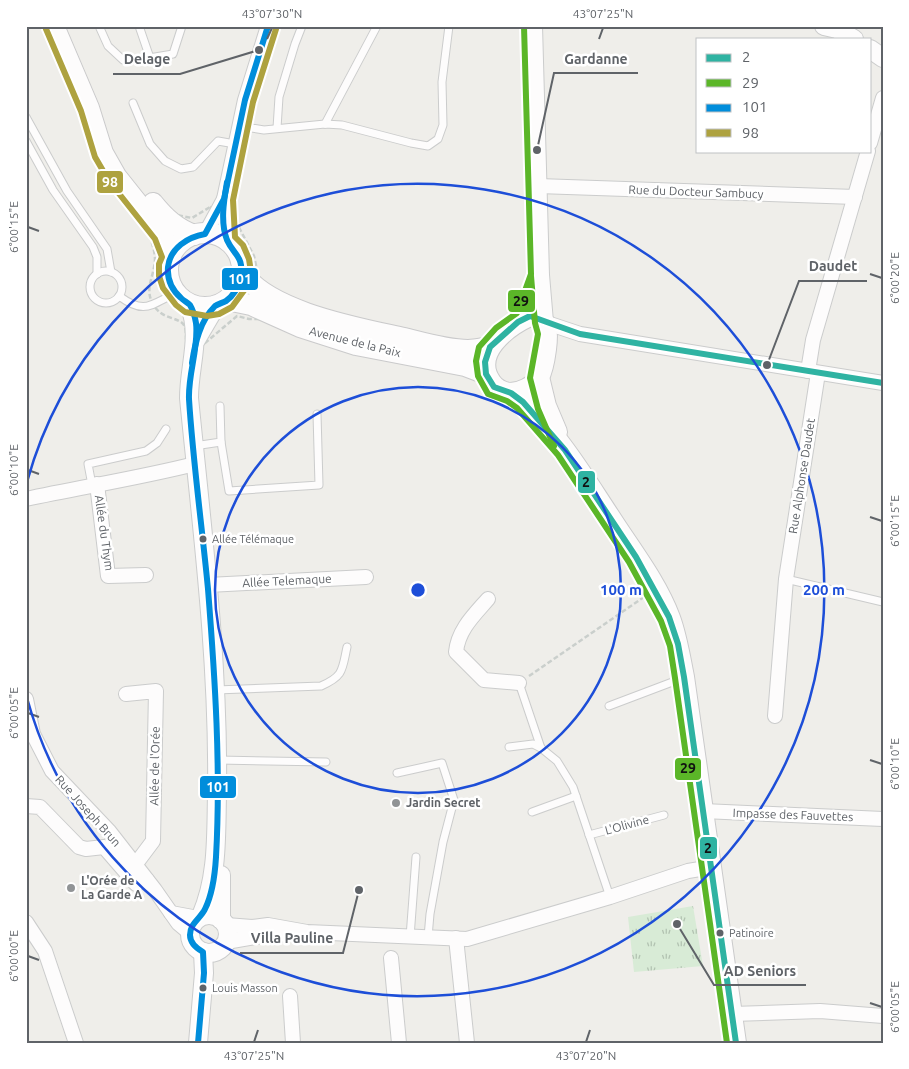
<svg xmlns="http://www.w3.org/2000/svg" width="909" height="1069" font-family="Ubuntu,sans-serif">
	<defs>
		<pattern id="park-tufts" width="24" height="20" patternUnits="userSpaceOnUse" patternTransform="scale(1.25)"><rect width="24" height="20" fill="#d8ebd6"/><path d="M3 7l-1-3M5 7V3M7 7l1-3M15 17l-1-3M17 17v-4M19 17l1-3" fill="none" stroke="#b2c2b1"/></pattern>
	</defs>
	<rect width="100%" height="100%" fill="#efeeea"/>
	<path fill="url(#park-tufts)" d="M693,906L703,966L634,972L628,917Z"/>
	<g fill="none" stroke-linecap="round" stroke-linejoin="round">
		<defs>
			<g id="service">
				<path d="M99,26L108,46L123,60H137L173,54L182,26"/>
				<path d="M139,26L150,58"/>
				<path d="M133,103L150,144L165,161L181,169L193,167L218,141L235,144"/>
				<path d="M26,117L67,191L107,249L111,272"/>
				<path d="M325,124L377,26"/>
				<path d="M239,126L264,130L325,124L342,125L411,143L428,146L438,139L443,125L442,82L449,26"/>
				<path d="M277,128L279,97L295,44L302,26"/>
				<path d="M26,141L53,190L93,247L97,257V274"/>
				<circle cx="106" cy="287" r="16"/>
				<path d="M119,296C145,315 150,305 176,293"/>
				<path d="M221,442L229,491L319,485L317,414"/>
				<path d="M194,446L221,442L220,406"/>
				<path d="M92,485L88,464L146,451L157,443L166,429"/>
				<path d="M786,579L883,602"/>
				<path d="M519,683L541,748"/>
				<path d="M216,690L321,686C344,676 342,670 347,647"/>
				<path d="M609,706L683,678"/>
				<path d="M509,747L533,744L541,748L557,761L573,787L610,897"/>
				<path d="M218,760L326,762"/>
				<path d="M397,773L442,763L454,800L443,842L430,914L428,937"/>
				<path d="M532,812L576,796"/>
				<path d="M589,835L664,815"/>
				<path d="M410,937L416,857"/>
			</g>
			<g id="minor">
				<path d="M870,143L883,98"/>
				<path d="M538,186L855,197"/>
				<path d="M205,234L224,199"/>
				<path d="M227,241L224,199L245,100L268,26"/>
				<path d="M544,322L580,334L883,383"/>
				<path d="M808,371L813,340L868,151"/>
				<path d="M97,484L108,576L146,575"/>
				<path d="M26,499C82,487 139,478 195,464"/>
				<path d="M208,585L366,577"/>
				<path d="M488,599C474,615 458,630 456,652L484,680L519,683"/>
				<path d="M126,694L156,691L153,841L135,865"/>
				<path d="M26,699L33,734L52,771L109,831L155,890L178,923L190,933"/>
				<path d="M775,716L786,579L818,373"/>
				<path d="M26,806L40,807L79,847L86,849L104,847L136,884L147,880"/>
				<path d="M703,811L883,819"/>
				<path d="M171,913L198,918"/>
				<path d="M26,922L45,951L76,1043"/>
				<path d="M226,925L252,927L268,925L307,932L467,939L610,897L688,871L712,867"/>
				<path d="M456,938L467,1043"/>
				<path d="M226,942L255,937L289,934"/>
				<path d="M391,958L399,1043"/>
				<path d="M290,996L293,1043"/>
				<path d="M732,1014L820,1011L883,1016"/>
			</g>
			<g id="tertiary">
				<path d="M533,26L540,275L544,322"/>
				<path d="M824,26L837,29L854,39"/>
				<path d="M870,49L883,58"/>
				<path d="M189,304C202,336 189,365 189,398C202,529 219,661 217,794C216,836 218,877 201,916"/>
				<path d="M196,340L216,306"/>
				<path d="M221,875V920"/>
				<circle cx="209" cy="934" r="19"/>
				<path d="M198,1043L204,973L203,952"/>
			</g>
			<g id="secondary">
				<path d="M54,26L89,108L103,153L116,176L163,235L171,257"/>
				<path d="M153,203C165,218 176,228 194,235"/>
				<circle cx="205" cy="270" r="37"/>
				<path d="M242,272C268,312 359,328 404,338C424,343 447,350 468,350C475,350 483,348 490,347"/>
				<path d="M227,300L251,305L300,327L356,345L465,366L486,374"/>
				<path d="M530,316C535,317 540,318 544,322C551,330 544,368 539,377C534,387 520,393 510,393C502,392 495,388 491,382C471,354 506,327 530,316Z"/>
				<path d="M539,377L546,406L557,432"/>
				<path d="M511,393C554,426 582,475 612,520C632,551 657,583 670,618C677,637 680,657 684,677L736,1043"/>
			</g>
		</defs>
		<use href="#service" stroke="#cbcccc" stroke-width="9"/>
		<use href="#minor" stroke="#cbcccc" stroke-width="16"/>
		<use href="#tertiary" stroke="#cbcccc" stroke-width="20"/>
		<use href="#secondary" stroke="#cacacb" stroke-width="22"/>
		<g stroke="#cacfcc" stroke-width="2.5" stroke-dasharray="5 2.5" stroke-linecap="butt">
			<path d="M210,207L233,216L254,256L259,279L272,288L259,319H249L237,316L205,343L186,339C186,335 186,330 185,327C180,315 161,322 152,302C145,288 154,276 155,260C155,251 152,243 149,234L167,213L192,218Z"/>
			<path d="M529,676L644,597"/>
		</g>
		<use href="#service" stroke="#fdfcfc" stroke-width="7"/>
		<use href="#minor" stroke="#fdfcfc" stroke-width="14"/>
		<use href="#tertiary" stroke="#fdfcfc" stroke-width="18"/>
		<use href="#secondary" stroke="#fdfcfc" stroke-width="20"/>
		<defs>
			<path id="bus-1" d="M736,1043L684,677L678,644L669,617L636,557L565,450L523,402L511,393L494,387L486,374L485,362L490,347L518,322L530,316L580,334L883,383"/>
			<g id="bus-2">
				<path d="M524,26L531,274L517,313L496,328L479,347L476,361L478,376L488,394L507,401L517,408L558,455L629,562L661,621L670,646L675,678L727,1043"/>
				<path d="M531,276L535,323L538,334L530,378L538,409L554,446"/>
			</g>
			<g id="bus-3">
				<path d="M192,363C195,343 200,321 215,306C218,304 222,303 226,301C233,296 238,288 240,279C245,256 234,256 227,240C220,222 224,200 227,182"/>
				<path d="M198,1043L204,973L203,952C196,948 190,943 190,935C190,923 201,918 205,909C213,893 215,874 216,857C221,768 215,678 208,589C202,526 193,462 189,399C188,373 199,348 196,323C195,317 193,310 190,305C187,302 184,301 181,298C172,290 167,279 168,267C170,248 188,237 205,234L224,199L245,100L268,26"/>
			</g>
			<path id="bus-4" d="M46,29L81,111L95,157L109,181L155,239L162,257L159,264V276L163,288L176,305L185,312L207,316L219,314L232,307L248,285L251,272L249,259L243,245L235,237L233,200L253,102L276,29"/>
		</defs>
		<use href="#bus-1" stroke="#fff" stroke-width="10"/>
		<use href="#bus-2" stroke="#fff" stroke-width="10"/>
		<use href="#bus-3" stroke="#fff" stroke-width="10"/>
		<use href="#bus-4" stroke="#fff" stroke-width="10"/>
		<use href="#bus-1" stroke="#2fb3a2" stroke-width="6"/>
		<use href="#bus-2" stroke="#5bb628" stroke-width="6"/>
		<use href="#bus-3" stroke="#008ddb" stroke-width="6"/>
		<use href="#bus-4" stroke="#aea23f" stroke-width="6"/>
	</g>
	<path fill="none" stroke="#5f6368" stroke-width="2" d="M267,39L272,28M599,39L603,28M28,227L39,231M870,274L882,278M28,470L39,474M870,517L882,521M28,713L39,717M870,760L882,764M28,956L39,960M870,1003L882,1007M254,1042L258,1030M586,1042L590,1030"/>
	<g fill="none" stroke="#1d4ed8" stroke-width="2.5">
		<circle cx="418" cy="590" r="203"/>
		<path d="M27 482A406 406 0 1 1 27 698"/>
	</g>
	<g fill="#5f6368" stroke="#fff" stroke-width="2">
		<circle cx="203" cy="539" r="4.5"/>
		<circle cx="720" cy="933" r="4.5"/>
		<circle cx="203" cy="988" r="4.5"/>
	</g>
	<g fill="#919496" stroke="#fff" stroke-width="2">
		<circle cx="396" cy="803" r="5"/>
		<circle cx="71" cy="888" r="5"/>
	</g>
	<g text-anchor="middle" stroke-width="5" stroke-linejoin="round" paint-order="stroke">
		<g font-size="11" fill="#5f6368" stroke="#fff" text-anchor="start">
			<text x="212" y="543">Allée Télémaque</text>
			<text x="729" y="937">Patinoire</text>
			<text x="212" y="992">Louis Masson</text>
		</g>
		<g font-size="12" fill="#5f6368" stroke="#fff">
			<text transform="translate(696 192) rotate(2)" y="4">Rue du Docteur Sambucy</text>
			<text transform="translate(355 342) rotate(14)" y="4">Avenue de la Paix</text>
			<text transform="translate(802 476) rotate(-81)" y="4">Rue Alphonse Daudet</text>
			<text transform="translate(104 533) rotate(82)" y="4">Allée du Thym</text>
			<text transform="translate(287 581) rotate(-3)" y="4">Allée Telemaque</text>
			<text transform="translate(155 766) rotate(-89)" y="4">Allée de l'Orée</text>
			<text transform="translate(88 811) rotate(48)" y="4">Rue Joseph Brun</text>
			<text transform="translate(793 815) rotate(2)" y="4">Impasse des Fauvettes</text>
			<text transform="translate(627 825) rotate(-15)" y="4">L'Olivine</text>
		</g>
		<g font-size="12" font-weight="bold" fill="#5f6368" stroke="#fff" text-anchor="start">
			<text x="406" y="807">Jardin Secret</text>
			<text x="81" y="885">L'Orée de<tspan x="81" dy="14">La Garde A</tspan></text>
		</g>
	</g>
	<circle cx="418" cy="590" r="8" fill="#1d4ed8" stroke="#fff" stroke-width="2.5"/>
	<g font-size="15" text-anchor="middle" font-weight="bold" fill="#1d4ed8" stroke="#fff" stroke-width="5" stroke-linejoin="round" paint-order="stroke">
		<text x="621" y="595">100 m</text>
		<text x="824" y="595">200 m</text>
	</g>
	<path fill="none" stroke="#5f6368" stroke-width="2" d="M537 150L554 73H638M259 50L180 74H113M767 365L799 281H867M359 890L343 953H240M677 924L714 985H806"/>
	<g fill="#5f6368" stroke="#fff" stroke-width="2">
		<circle cx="537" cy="150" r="5"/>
		<circle cx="259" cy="50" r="5"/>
		<circle cx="767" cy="365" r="5"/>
		<circle cx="359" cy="890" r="5"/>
		<circle cx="677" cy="924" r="5"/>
	</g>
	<g font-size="14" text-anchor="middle" font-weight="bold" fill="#5f6368" stroke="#fff" stroke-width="5" stroke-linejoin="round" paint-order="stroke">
		<text x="596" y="64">Gardanne</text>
		<text x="147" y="64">Delage</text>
		<text x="833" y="271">Daudet</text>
		<text x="292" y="943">Villa Pauline</text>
		<text x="760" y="976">AD Seniors</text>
	</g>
	<g stroke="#fff" stroke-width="2">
		<rect x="96" y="170" width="28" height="24" rx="5" fill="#aea23f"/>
		<rect x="221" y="267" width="38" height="24" rx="5" fill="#008ddb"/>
		<rect x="507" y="289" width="29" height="24" rx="5" fill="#5bb628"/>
		<rect x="577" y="470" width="19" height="24" rx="5" fill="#2fb3a2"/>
		<rect x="674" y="757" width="28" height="24" rx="5" fill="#5bb628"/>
		<rect x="199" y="775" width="38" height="24" rx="5" fill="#008ddb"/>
		<rect x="699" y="836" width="19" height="24" rx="5" fill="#2fb3a2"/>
	</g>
	<g font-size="14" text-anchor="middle" font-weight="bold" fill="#fff">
		<text x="110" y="187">98</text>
		<text x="240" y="284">101</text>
		<text x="218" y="792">101</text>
	</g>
	<g font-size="14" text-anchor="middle" font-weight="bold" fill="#111">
		<text x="521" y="306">29</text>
		<text x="586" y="487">2</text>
		<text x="688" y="773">29</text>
		<text x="708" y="853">2</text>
	</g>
	<rect width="909" height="1069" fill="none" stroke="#ffffff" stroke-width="55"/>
	<rect x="696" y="38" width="175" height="115" fill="#ffffff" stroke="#bfc1c3"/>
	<rect x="706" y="54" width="25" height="8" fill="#2fb3a2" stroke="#bfc1c3"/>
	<text x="742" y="62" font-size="15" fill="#5f6368">2</text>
	<rect x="706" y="79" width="25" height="8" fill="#5bb628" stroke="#bfc1c3"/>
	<text x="742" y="88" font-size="15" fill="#5f6368">29</text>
	<rect x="706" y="104" width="25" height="8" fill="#008ddb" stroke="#bfc1c3"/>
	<text x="742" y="112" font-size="15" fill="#5f6368">101</text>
	<rect x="706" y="129" width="25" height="8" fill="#aea23f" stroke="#bfc1c3"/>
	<text x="742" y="138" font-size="15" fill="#5f6368">98</text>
	<rect x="28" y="28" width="854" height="1014" fill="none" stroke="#5f6368" stroke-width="2"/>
	<g font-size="12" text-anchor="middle" fill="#5f6368">
		<text x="272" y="18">43°07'30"N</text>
		<text x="603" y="18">43°07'25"N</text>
		<text transform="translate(14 227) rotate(-90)" y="4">6°00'15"E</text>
		<text transform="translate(895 278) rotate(-90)" y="4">6°00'20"E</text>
		<text transform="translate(14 470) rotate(-90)" y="4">6°00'10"E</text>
		<text transform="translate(895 521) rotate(-90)" y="4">6°00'15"E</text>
		<text transform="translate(14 713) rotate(-90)" y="4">6°00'05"E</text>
		<text transform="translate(895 764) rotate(-90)" y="4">6°00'10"E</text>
		<text transform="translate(14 956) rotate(-90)" y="4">6°00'00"E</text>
		<text transform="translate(895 1007) rotate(-90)" y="4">6°00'05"E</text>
		<text x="254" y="1060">43°07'25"N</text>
		<text x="586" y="1060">43°07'20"N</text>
	</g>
</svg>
